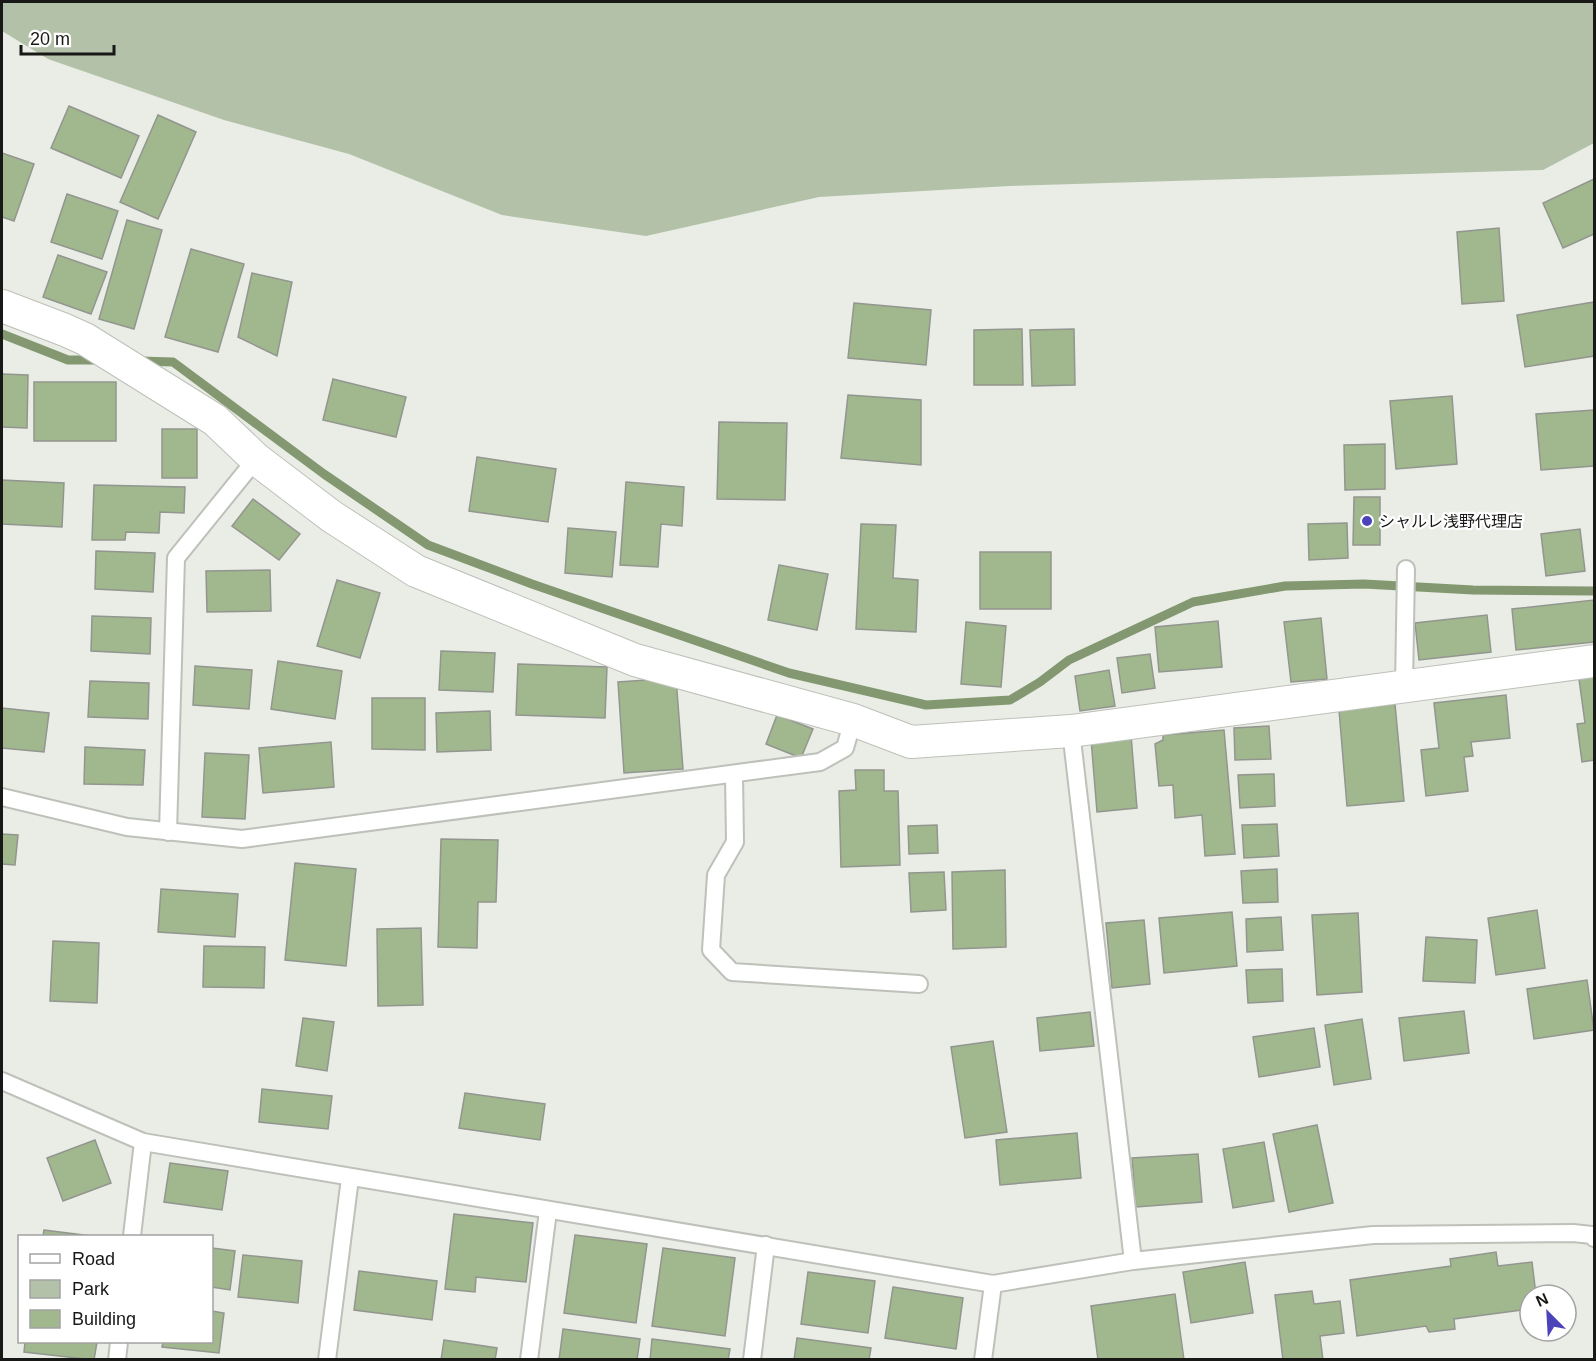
<svg xmlns="http://www.w3.org/2000/svg" width="1596" height="1361" font-family="Helvetica,'Noto Sans JP',sans-serif">
	<rect width="100%" height="100%" fill="#e9ede5"/>
	<path fill="#b3c1a8" d="M2,2H1594V143L1543,170L1009,186L819,197L646,236L502,215L349,154L224,120L48,59L2,31Z"/>
	<g fill="none" stroke-linecap="round" stroke-linejoin="round">
		<g stroke="#839870" stroke-width="9">
			<path d="M2,334L68,360H99"/>
			<path d="M140,361L173,362L324,474L428,545L532,584L789,673L926,705L1010,700L1040,682L1069,660L1193,602L1285,586L1364,584L1473,590L1594,591"/>
		</g>
	</g>
	<g fill="#a1b78e" stroke="#92968f" stroke-width="1.5">
		<path d="M69,106L139,136L121,178L51,148Z"/>
		<path d="M158,115L196,132L158,219L120,202Z"/>
		<path d="M2,153L34,164L14,221L2,217Z"/>
		<path d="M1594,179V234L1563,248L1543,203Z"/>
		<path d="M67,194L118,211L102,259L51,242Z"/>
		<path d="M127,220L162,230L134,329L99,319Z"/>
		<path d="M1499,228L1504,301L1462,304L1457,232Z"/>
		<path d="M191,249L244,264L218,352L165,337Z"/>
		<path d="M58,255L107,272L91,314L43,297Z"/>
		<path d="M252,273L292,282L277,356L238,337Z"/>
		<path d="M1594,302V356L1525,367L1517,315Z"/>
		<path d="M854,303L931,310L926,365L848,358Z"/>
		<path d="M1022,329L1023,385H974V330Z"/>
		<path d="M1074,329L1075,385L1032,386L1030,330Z"/>
		<path d="M2,374L28,375L27,428L2,427Z"/>
		<path d="M333,379L406,397L396,437L323,420Z"/>
		<rect x="34" y="382" width="82" height="59"/>
		<path d="M848,395L921,400V465L841,458Z"/>
		<path d="M1452,396L1457,464L1396,469L1390,401Z"/>
		<path d="M1594,410V466L1541,470L1536,414Z"/>
		<path d="M719,422L787,423L785,500L717,499Z"/>
		<rect x="162" y="429" width="35" height="49"/>
		<path d="M1385,444V489L1345,490L1344,445Z"/>
		<path d="M477,457L556,469L548,522L469,511Z"/>
		<path d="M2,480L64,483L62,527L2,524Z"/>
		<path d="M626,482L684,487L682,526L661,524L658,567L620,565Z"/>
		<path d="M94,485L185,487L184,513L160,512L159,533L126,532L125,540H92Z"/>
		<path d="M1354,497H1380V545H1353Z"/>
		<path d="M253,499L300,534L279,560L232,526Z"/>
		<path d="M1347,523L1348,558L1309,560L1308,524Z"/>
		<path d="M861,524L896,525L893,578L918,580L916,632L856,629Z"/>
		<path d="M568,528L616,532L612,577L565,573Z"/>
		<path d="M1580,529L1585,571L1546,576L1541,534Z"/>
		<path d="M96,551L155,553L153,592L95,589Z"/>
		<rect x="980" y="552" width="71" height="57"/>
		<path d="M779,565L828,574L817,630L768,620Z"/>
		<path d="M270,570L271,611L207,612L206,571Z"/>
		<path d="M337,580L380,593L360,658L317,646Z"/>
		<path d="M1594,600V642L1516,650L1512,609Z"/>
		<path d="M1487,615L1491,652L1419,660L1415,623Z"/>
		<path d="M92,616L151,618L150,654L91,651Z"/>
		<path d="M1321,618L1327,679L1291,682L1284,622Z"/>
		<path d="M1218,621L1222,667L1159,672L1155,627Z"/>
		<path d="M966,622L1006,626L1001,687L961,684Z"/>
		<path d="M441,651L495,653L493,692L439,690Z"/>
		<path d="M1150,654L1155,688L1122,693L1117,658Z"/>
		<path d="M278,661L342,671L335,719L271,709Z"/>
		<path d="M518,664L607,667L605,718L516,715Z"/>
		<path d="M195,666L252,670L249,709L193,705Z"/>
		<path d="M1109,670L1115,706L1080,711L1075,676Z"/>
		<path d="M1594,676V760L1582,762L1577,724L1585,723L1579,679Z"/>
		<path d="M676,678L683,769L624,773L618,682Z"/>
		<path d="M90,681L149,683L148,719L88,717Z"/>
		<path d="M1506,695L1510,738L1471,742L1473,756L1464,757L1468,791L1426,796L1421,750L1439,748L1434,703Z"/>
		<path d="M372,698H425V750L372,749Z"/>
		<path d="M1395,704L1404,801L1347,806L1339,710Z"/>
		<path d="M2,708L49,713L44,752L2,748Z"/>
		<path d="M490,711L491,750L437,752L436,713Z"/>
		<path d="M777,715L813,729L801,758L766,744Z"/>
		<path d="M1269,726L1271,759L1235,760L1234,728Z"/>
		<path d="M1224,730L1235,854L1205,856L1202,815L1175,818L1173,785L1159,786L1155,744L1163,740V735Z"/>
		<path d="M1131,735L1137,808L1097,812L1091,739Z"/>
		<path d="M331,742L334,787L263,793L259,748Z"/>
		<path d="M85,747L145,750L143,785L84,784Z"/>
		<path d="M205,753L249,755L245,819L202,817Z"/>
		<path d="M855,770H884V791H898L900,865L841,867L839,791L856,790Z"/>
		<path d="M1274,774L1275,806L1240,808L1238,775Z"/>
		<path d="M1277,824L1279,856L1244,858L1242,825Z"/>
		<path d="M937,825L938,853L909,854L908,826Z"/>
		<path d="M2,834L18,835L15,865L2,864Z"/>
		<path d="M441,839L498,840L496,902H478L477,948L438,947Z"/>
		<path d="M295,863L356,869L346,966L285,960Z"/>
		<path d="M1277,869L1278,902L1243,903L1241,871Z"/>
		<path d="M1005,870L1006,947L953,949L952,872Z"/>
		<path d="M944,872L946,910L911,912L909,873Z"/>
		<path d="M161,889L238,894L235,937L158,932Z"/>
		<path d="M1537,910L1545,968L1496,975L1488,918Z"/>
		<path d="M1232,912L1237,966L1164,973L1159,918Z"/>
		<path d="M1358,913L1362,992L1317,995L1312,915Z"/>
		<path d="M1281,917L1283,950L1247,952L1246,919Z"/>
		<path d="M1144,920L1150,984L1112,988L1106,923Z"/>
		<path d="M421,928L423,1005L378,1006L377,929Z"/>
		<path d="M1426,937L1477,940L1475,983L1423,981Z"/>
		<path d="M53,941L99,943L97,1003L50,1001Z"/>
		<path d="M204,946L265,947L264,988L203,987Z"/>
		<path d="M1282,969L1283,1001L1248,1003L1246,970Z"/>
		<path d="M1587,980L1594,1030L1534,1039L1527,989Z"/>
		<path d="M1464,1011L1469,1053L1404,1061L1399,1018Z"/>
		<path d="M1090,1012L1094,1046L1040,1051L1037,1018Z"/>
		<path d="M303,1018L334,1022L327,1071L296,1066Z"/>
		<path d="M1362,1019L1371,1079L1334,1085L1325,1025Z"/>
		<path d="M1314,1028L1320,1067L1259,1077L1253,1037Z"/>
		<path d="M993,1041L1007,1132L965,1138L951,1047Z"/>
		<path d="M262,1089L332,1096L328,1129L259,1122Z"/>
		<path d="M465,1093L545,1104L540,1140L459,1128Z"/>
		<path d="M1317,1125L1333,1203L1289,1212L1273,1134Z"/>
		<path d="M1077,1133L1081,1178L1000,1185L996,1140Z"/>
		<path d="M95,1140L111,1183L63,1201L47,1158Z"/>
		<path d="M1264,1142L1274,1201L1233,1208L1223,1149Z"/>
		<path d="M1198,1154L1202,1202L1136,1207L1132,1158Z"/>
		<path d="M170,1163L228,1171L222,1210L164,1202Z"/>
		<path d="M454,1214L533,1223L526,1282L476,1277L475,1292L445,1289Z"/>
		<path d="M44,1230L92,1236H43Z"/>
		<path d="M575,1235L647,1244L636,1323L564,1313Z"/>
		<path d="M212,1248L235,1251L230,1290L212,1287Z"/>
		<path d="M663,1248L735,1258L725,1336L652,1326Z"/>
		<path d="M1496,1252L1498,1266L1532,1262L1536,1295H1530V1309L1454,1319L1455,1329L1429,1332L1426,1326L1357,1336L1350,1280L1451,1266L1450,1259Z"/>
		<path d="M243,1255L302,1261L298,1303L238,1297Z"/>
		<path d="M1245,1262L1253,1313L1191,1323L1183,1272Z"/>
		<path d="M359,1271L437,1281L432,1320L354,1310Z"/>
		<path d="M808,1272L875,1281L868,1333L801,1324Z"/>
		<path d="M893,1287L963,1298L956,1349L885,1338Z"/>
		<path d="M1312,1291L1314,1304L1340,1301L1344,1333L1320,1336L1323,1360H1283L1275,1295Z"/>
		<path d="M1175,1294L1184,1360H1098L1091,1306Z"/>
		<path d="M212,1311L224,1313L219,1353L162,1347L163,1342H212Z"/>
		<path d="M563,1329L640,1339L637,1360H559Z"/>
		<path d="M797,1338L871,1348L869,1360H794Z"/>
		<path d="M652,1339L730,1349L728,1360H650Z"/>
		<path d="M444,1340L497,1348L495,1360H441Z"/>
		<path d="M25,1342H97L94,1360L24,1352Z"/>
	</g>
	<g fill="none" stroke-linecap="round" stroke-linejoin="round">
		<defs>
			<g id="lane">
				<path d="M1404,685L1406,569"/>
				<path d="M1071,731L1133,1261"/>
				<path d="M734,774L735,842L716,875L711,950L732,972L919,984"/>
				<path d="M2,797L127,827L242,839L820,762L845,748L853,720"/>
				<path d="M168,832L176,558L256,459"/>
				<path d="M2,1081L143,1142L993,1284L1133,1261L1373,1235L1573,1233L1592,1235L1594,1238"/>
				<path d="M132,1236L143,1142"/>
				<path d="M117,1360L119,1342"/>
				<path d="M327,1360L350,1178"/>
				<path d="M529,1360L548,1211"/>
				<path d="M752,1360L766,1245"/>
				<path d="M983,1360L993,1284"/>
			</g>
			<path id="street" d="M2,306L65,330L85,339L215,420L256,459L331,516L416,571L635,660L853,720L911,742L1071,731L1594,661"/>
		</defs>
		<use href="#lane" stroke="#bdc1b9" stroke-width="20"/>
		<use href="#street" stroke="#bdc1b9" stroke-width="34"/>
		<use href="#lane" stroke="#fff" stroke-width="16"/>
		<use href="#street" stroke="#fff" stroke-width="32"/>
	</g>
	<circle fill="#4c42b9" stroke="#fff" stroke-width="2" cx="1367" cy="521" r="6"/>
	<g text-anchor="middle" stroke-width="4.5" stroke-linejoin="round" paint-order="stroke">
		<g font-size="16" fill="#181917" stroke="#fff" text-anchor="start">
			<text x="1379" y="527">シャルレ浅野代理店</text>
		</g>
	</g>
	<rect width="1596" height="1361" fill="none" stroke="#181917" stroke-width="6"/>
	<rect x="18" y="1235" width="195" height="108" fill="#ffffff" stroke="#a3a3a2" stroke-width="1.5"/>
	<rect x="30" y="1254" width="30" height="9" fill="#ffffff" stroke="#a3a3a2" stroke-width="1.5"/>
	<text x="72" y="1265" font-size="18" fill="#181917">Road</text>
	<rect x="30" y="1280" width="30" height="18" fill="#b3c1a8" stroke="#a3a3a2" stroke-width="1.5"/>
	<text x="72" y="1295" font-size="18" fill="#181917">Park</text>
	<rect x="30" y="1310" width="30" height="18" fill="#a1b78e" stroke="#a3a3a2" stroke-width="1.5"/>
	<text x="72" y="1325" font-size="18" fill="#181917">Building</text>
	<g transform="translate(1548 1313) rotate(336)"><circle r="28" fill="#ffffff" stroke="#a3a3a2" stroke-width="1.5"/>
	<path d="M0-4.5L10 22L0 15L-10 22Z" fill="#4c42b9"/>
	<text y="-9" font-size="16" font-weight="bold" text-anchor="middle" fill="#181917">N</text>
	</g>
	<path d="M21 45v9h93v-9" fill="none" stroke="#181917" stroke-width="3"/>
	<text x="30" y="45" font-size="18" fill="#181917" stroke="#ffffff" stroke-width="4.5" paint-order="stroke">20 m</text>
</svg>
